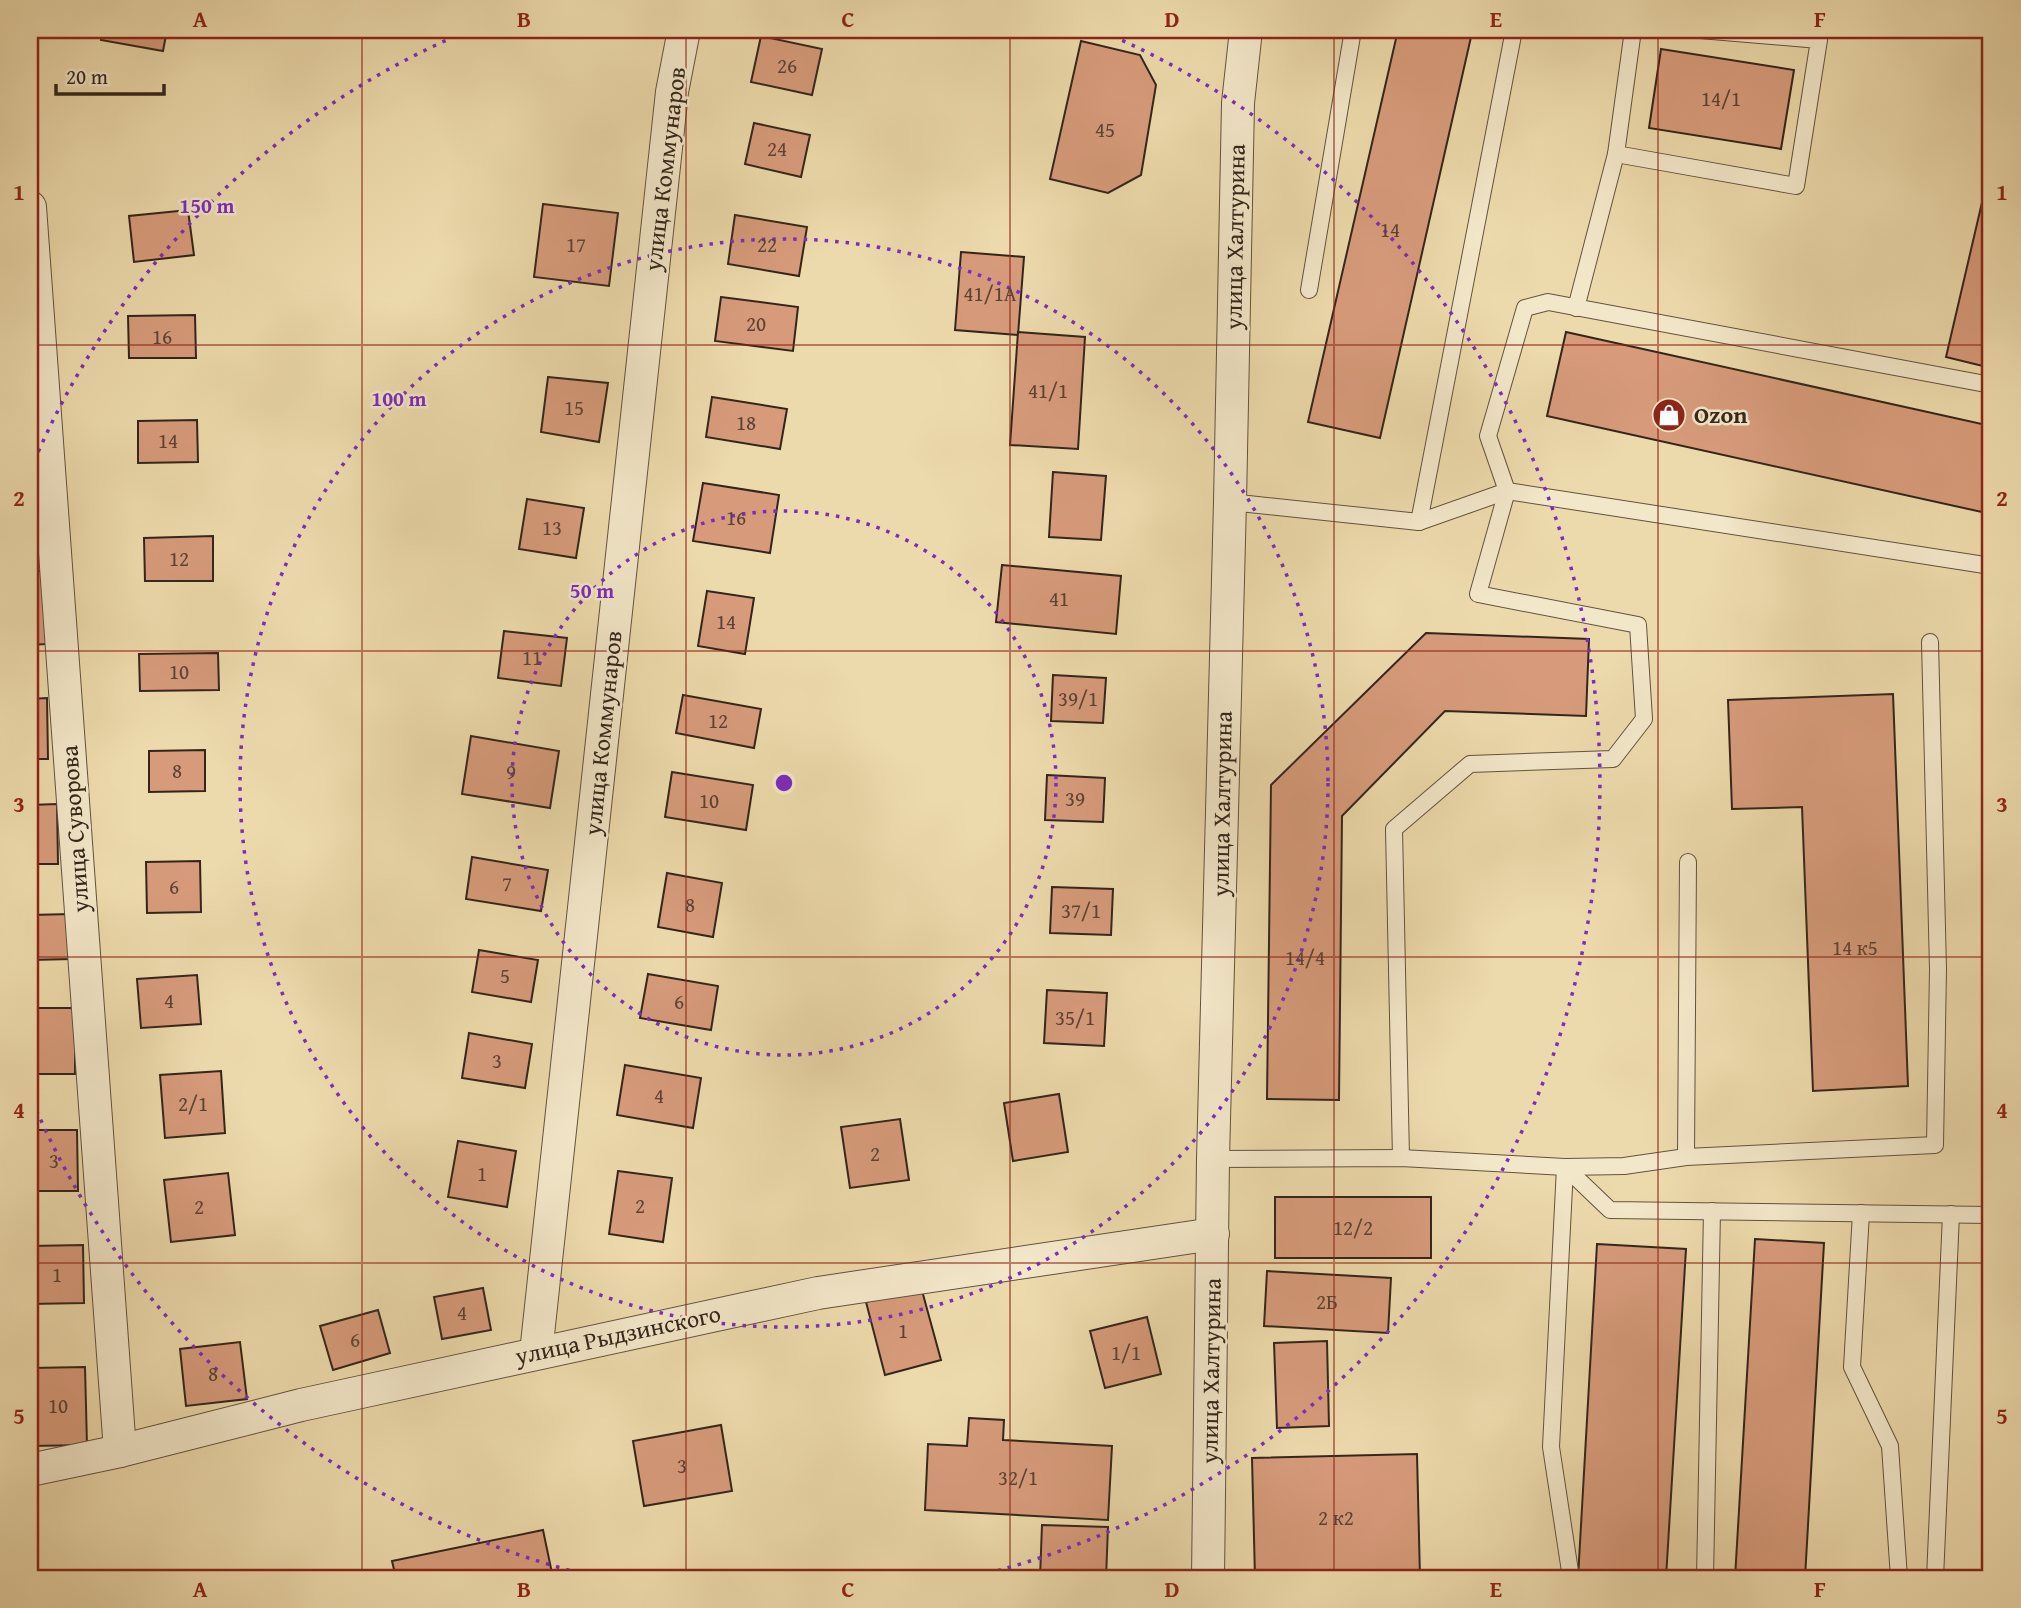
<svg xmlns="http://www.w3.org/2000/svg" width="2021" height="1608" font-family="'Gentium Book Plus',serif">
	<rect width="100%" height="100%" fill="#eddaac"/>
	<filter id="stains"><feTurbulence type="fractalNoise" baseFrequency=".00286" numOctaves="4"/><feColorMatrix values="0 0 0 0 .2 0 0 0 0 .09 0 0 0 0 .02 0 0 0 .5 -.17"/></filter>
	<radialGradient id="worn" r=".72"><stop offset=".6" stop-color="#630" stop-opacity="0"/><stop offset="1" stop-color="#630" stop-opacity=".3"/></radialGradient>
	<g fill="#d79b7b" stroke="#33251c" stroke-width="2">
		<path d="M103,30H167L163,51L101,40Z"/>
		<path d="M1398,30H1438L1471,37L1380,438L1308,422Z"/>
		<path d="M761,36L822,49L812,95L751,82Z"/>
		<path d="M1081,41L1140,55L1156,85L1141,175L1108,193L1050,179Z"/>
		<path d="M1661,49L1794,70L1781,149L1649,128Z"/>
		<path d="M754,123L810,135L801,177L745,164Z"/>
		<path d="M1987,181L1991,182V368L1946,357Z"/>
		<path d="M543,204L618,213L609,286L534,277Z"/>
		<path d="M188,210L194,255L134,262L129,216Z"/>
		<path d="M735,215L807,227L799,276L728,264Z"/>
		<path d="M961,252L1024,257L1018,335L955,330Z"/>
		<path d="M721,297L798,307L793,351L715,341Z"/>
		<path d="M195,315L196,358H129L128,316Z"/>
		<path d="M1018,332L1085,337L1078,449L1010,445Z"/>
		<path d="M1566,332L1991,426V514L1547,416Z"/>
		<path d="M548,377L608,383L599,442L541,432Z"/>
		<path d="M712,397L787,409L780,449L706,437Z"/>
		<path d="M197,420L198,462L138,463V421Z"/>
		<path d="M1053,472L1106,476L1101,540L1049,537Z"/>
		<path d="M39,476L42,528H30V477Z"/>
		<path d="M703,483L779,495L770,553L693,541Z"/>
		<path d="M527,499L584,508L576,558L519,549Z"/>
		<path d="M213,536V581H145L144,538Z"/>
		<path d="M1002,565L1121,576L1116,634L996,622Z"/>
		<path d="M30,571H45L46,644L30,645Z"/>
		<path d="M707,591L754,598L745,654L698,646Z"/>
		<path d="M504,631L567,638L561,686L498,678Z"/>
		<path d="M1426,633L1589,639L1586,716L1445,711L1342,816L1339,1100L1267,1099L1271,785Z"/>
		<path d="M218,653L219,690L140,691L139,654Z"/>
		<path d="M1053,675L1106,678L1103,723L1051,721Z"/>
		<path d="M1893,694L1908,1086L1813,1091L1802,807L1732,809L1728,700Z"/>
		<path d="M683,695L761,709L754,748L676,733Z"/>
		<path d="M47,698L48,759H30V699Z"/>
		<path d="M471,736L559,751L550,808L462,794Z"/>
		<path d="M205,750V791L149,792V751Z"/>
		<path d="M672,772L753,785L746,830L665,817Z"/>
		<path d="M1047,775L1105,778L1103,822L1045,820Z"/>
		<path d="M57,804L58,864H30V805Z"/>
		<path d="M1991,810V869L1984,868Z"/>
		<path d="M472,857L548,870L541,911L466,899Z"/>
		<path d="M200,861L201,912L147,913L146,862Z"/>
		<path d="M667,873L722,883L713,937L658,927Z"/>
		<path d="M1052,887L1113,889L1111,935L1050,933Z"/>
		<path d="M71,914L72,959L30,960V915Z"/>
		<path d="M479,950L538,960L531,1002L472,992Z"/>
		<path d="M648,974L718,986L711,1030L640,1018Z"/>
		<path d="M197,975L201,1024L141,1028L137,979Z"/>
		<path d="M1047,990L1107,993L1104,1046L1044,1043Z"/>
		<rect x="30" y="1008" width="45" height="66"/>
		<path d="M469,1033L532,1044L525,1088L462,1078Z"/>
		<path d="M625,1065L701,1078L693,1128L617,1115Z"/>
		<path d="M221,1071L225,1133L165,1138L160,1075Z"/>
		<path d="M1059,1094L1068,1152L1013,1161L1004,1103Z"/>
		<path d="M900,1119L909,1180L850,1188L841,1127Z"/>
		<path d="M30,1130H77L78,1191H30Z"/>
		<path d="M458,1141L516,1151L507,1207L448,1197Z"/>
		<path d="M618,1171L672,1178L663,1242L609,1234Z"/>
		<path d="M228,1173L235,1235L171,1242L164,1180Z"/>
		<rect x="1275" y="1197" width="156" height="61"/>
		<path d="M1755,1239L1824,1243L1805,1578H1735Z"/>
		<path d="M1597,1244L1686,1249L1666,1578H1578Z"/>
		<path d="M83,1245L84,1303L30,1304V1246Z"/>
		<path d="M1267,1271L1391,1278L1388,1333L1264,1326Z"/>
		<path d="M921,1287L941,1360L885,1375L866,1302Z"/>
		<path d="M483,1288L491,1330L442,1339L434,1297Z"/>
		<path d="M1991,1290V1546H1989Z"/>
		<path d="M378,1310L390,1353L333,1370L320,1326Z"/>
		<path d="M1147,1317L1161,1374L1105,1388L1090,1331Z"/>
		<path d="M1327,1341L1329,1426L1277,1428L1274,1343Z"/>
		<path d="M240,1342L247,1399L186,1406L180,1349Z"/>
		<path d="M85,1367L87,1445L30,1446V1368Z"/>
		<path d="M969,1418L1004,1420L1003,1440L1112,1446L1108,1520L925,1510L928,1444L967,1446Z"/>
		<path d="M721,1425L732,1491L644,1506L633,1441Z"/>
		<path d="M1417,1454L1420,1578H1255L1252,1458Z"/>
		<path d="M1042,1525L1108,1527L1106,1578H1040Z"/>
		<path d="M543,1530L553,1578H396L392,1561Z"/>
	</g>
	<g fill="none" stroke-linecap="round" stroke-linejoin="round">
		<defs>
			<g id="lane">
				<path d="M1616,154L1796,186L1819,40L1700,30"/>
				<path d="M1309,290L1353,30"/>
				<path d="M1576,308L1616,154L1633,30"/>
				<path d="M1230,502L1419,522L1507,491L1991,566"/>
				<path d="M1419,522L1514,30"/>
				<path d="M1686,1157L1935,1145L1938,969L1930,642"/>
				<path d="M1401,1158L1394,829L1470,764L1613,759L1644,719L1638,625L1478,594L1507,491L1488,436L1525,308L1548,302L1991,385"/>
				<path d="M1213,1159L1401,1158L1565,1167L1624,1166L1686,1157L1688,862"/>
				<path d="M1861,1213L1852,1367L1890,1446L1899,1578"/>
				<path d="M1571,1578L1551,1447L1565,1167L1610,1210L1991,1215"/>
				<path d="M1705,1578L1712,1211"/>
				<path d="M1935,1578L1951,1214"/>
			</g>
			<g id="street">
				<path d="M30,207L120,1451"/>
				<path d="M536,1353L672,92L684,30"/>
				<path d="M30,1470L120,1451L301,1405L818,1293L1213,1234"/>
				<path d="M1208,1578L1213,1159L1230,502L1238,103L1246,30"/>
			</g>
		</defs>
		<use href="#lane" stroke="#625240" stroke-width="18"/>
		<use href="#street" stroke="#625240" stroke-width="34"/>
		<use href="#lane" stroke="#f3e7c9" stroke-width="16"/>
		<use href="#street" stroke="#f3e7c9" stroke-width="32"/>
	</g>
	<path fill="none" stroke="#8f2418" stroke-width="2" stroke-opacity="0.55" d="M362,30V1578M686,30V1578M1010,30V1578M1334,30V1578M1658,30V1578M30,345H1991M30,651H1991M30,957H1991M30,1263H1991"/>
	<g fill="none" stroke="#7b2cbf" stroke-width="3.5" stroke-dasharray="3.5 7">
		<circle cx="784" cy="783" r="272"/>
		<circle cx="784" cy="783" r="544"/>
		<path d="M600 1578A816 816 0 0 1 30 1095M30 471A816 816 0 0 1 465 32M1103 32A816 816 0 0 1 968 1578"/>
	</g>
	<defs>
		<symbol id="shop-disc" viewBox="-11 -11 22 22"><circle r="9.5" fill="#8f2418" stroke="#f3e7c9"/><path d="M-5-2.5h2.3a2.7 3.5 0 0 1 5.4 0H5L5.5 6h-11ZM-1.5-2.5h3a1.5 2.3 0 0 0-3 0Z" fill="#fff"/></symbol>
	</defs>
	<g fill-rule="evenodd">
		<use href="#shop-disc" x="1650" y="396" width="38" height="38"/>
	</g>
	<g text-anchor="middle" stroke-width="5" stroke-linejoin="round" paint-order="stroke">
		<g font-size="21" fill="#5c4234">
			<text x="787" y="73">26</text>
			<text x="1721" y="106">14/1</text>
			<text x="1105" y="137">45</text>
			<text x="777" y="156">24</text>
			<text x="1390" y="237">14</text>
			<text x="576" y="252">17</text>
			<text x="767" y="252">22</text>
			<text x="990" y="301">41/1А</text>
			<text x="756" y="331">20</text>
			<text x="162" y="344">16</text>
			<text x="1048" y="398">41/1</text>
			<text x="574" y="415">15</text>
			<text x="746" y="430">18</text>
			<text x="168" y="448">14</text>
			<text x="736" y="525">16</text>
			<text x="552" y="535">13</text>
			<text x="179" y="566">12</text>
			<text x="1059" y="606">41</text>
			<text x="726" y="629">14</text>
			<text x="532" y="665">11</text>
			<text x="179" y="679">10</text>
			<text x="1078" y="706">39/1</text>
			<text x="718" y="728">12</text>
			<text x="177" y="778">8</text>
			<text x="511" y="779">9</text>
			<text x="1075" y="806">39</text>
			<text x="709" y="808">10</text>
			<text x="507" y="891">7</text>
			<text x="174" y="894">6</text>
			<text x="690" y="912">8</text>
			<text x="1081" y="918">37/1</text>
			<text x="1855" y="955">14 к5</text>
			<text x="1305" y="965">14/4</text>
			<text x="505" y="983">5</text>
			<text x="169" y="1008">4</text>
			<text x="679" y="1009">6</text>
			<text x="1075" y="1025">35/1</text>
			<text x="497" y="1068">3</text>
			<text x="659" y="1103">4</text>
			<text x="193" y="1111">2/1</text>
			<text x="875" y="1161">2</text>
			<text x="54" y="1168">3</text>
			<text x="482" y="1181">1</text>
			<text x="640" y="1213">2</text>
			<text x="199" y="1214">2</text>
			<text x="1353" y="1235">12/2</text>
			<text x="57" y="1282">1</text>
			<text x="1327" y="1309">2Б</text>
			<text x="462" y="1320">4</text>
			<text x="903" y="1338">1</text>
			<text x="355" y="1347">6</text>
			<text x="1126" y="1360">1/1</text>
			<text x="213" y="1381">8</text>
			<text x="58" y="1413">10</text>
			<text x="682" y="1473">3</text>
			<text x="1018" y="1485">32/1</text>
			<text x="1336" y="1525">2 к2</text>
		</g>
		<g font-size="24" fill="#33251c" stroke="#f3e7c9">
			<text transform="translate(665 169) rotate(-83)" y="8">улица Коммунаров</text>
			<text transform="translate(1235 237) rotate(-89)" y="8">улица Халтурина</text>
			<text transform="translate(603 733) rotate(-84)" y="8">улица Коммунаров</text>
			<text transform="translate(1222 804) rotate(-89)" y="8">улица Халтурина</text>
			<text transform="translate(75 829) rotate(-94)" y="8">улица Суворова</text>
			<text transform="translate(618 1335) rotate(-12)" y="8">улица Рыдзинского</text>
			<text transform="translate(1211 1371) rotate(-89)" y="8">улица Халтурина</text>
		</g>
		<g font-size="24" font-weight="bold" fill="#33251c" stroke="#f3e7c9" text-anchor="start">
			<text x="1694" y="423">Ozon</text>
		</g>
	</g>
	<circle cx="784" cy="783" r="10" fill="#7b2cbf" stroke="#f3e7c9" stroke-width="3.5"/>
	<g font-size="21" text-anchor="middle" font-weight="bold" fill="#7b2cbf" stroke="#f3e7c9" stroke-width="5" stroke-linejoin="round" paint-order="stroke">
		<text x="207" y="213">150 m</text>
		<text x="399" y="406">100 m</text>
		<text x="592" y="598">50 m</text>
	</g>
	<rect width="2021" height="1608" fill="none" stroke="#eddaac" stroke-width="77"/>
	<path d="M56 84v10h108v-10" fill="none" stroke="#33251c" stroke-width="3.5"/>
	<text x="66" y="84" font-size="21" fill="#33251c" stroke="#f3e7c9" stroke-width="5" paint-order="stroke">20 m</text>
	<rect x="38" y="38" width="1944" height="1532" fill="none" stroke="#8f2418" stroke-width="2.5"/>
	<g font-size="23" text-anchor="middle" font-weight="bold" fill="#8f2418">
		<text x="200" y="27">A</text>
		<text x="524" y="27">B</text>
		<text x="848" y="27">C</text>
		<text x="1172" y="27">D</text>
		<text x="1496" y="27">E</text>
		<text x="1820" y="27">F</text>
		<text x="19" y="200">1</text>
		<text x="2002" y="200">1</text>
		<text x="19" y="506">2</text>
		<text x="2002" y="506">2</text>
		<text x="19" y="812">3</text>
		<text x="2002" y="812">3</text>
		<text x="19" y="1118">4</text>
		<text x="2002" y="1118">4</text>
		<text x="19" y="1424">5</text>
		<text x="2002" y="1424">5</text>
		<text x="200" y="1597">A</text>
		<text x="524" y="1597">B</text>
		<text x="848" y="1597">C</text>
		<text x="1172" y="1597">D</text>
		<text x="1496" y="1597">E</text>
		<text x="1820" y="1597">F</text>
	</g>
	<rect width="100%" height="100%" filter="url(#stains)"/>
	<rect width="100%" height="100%" fill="url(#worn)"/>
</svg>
